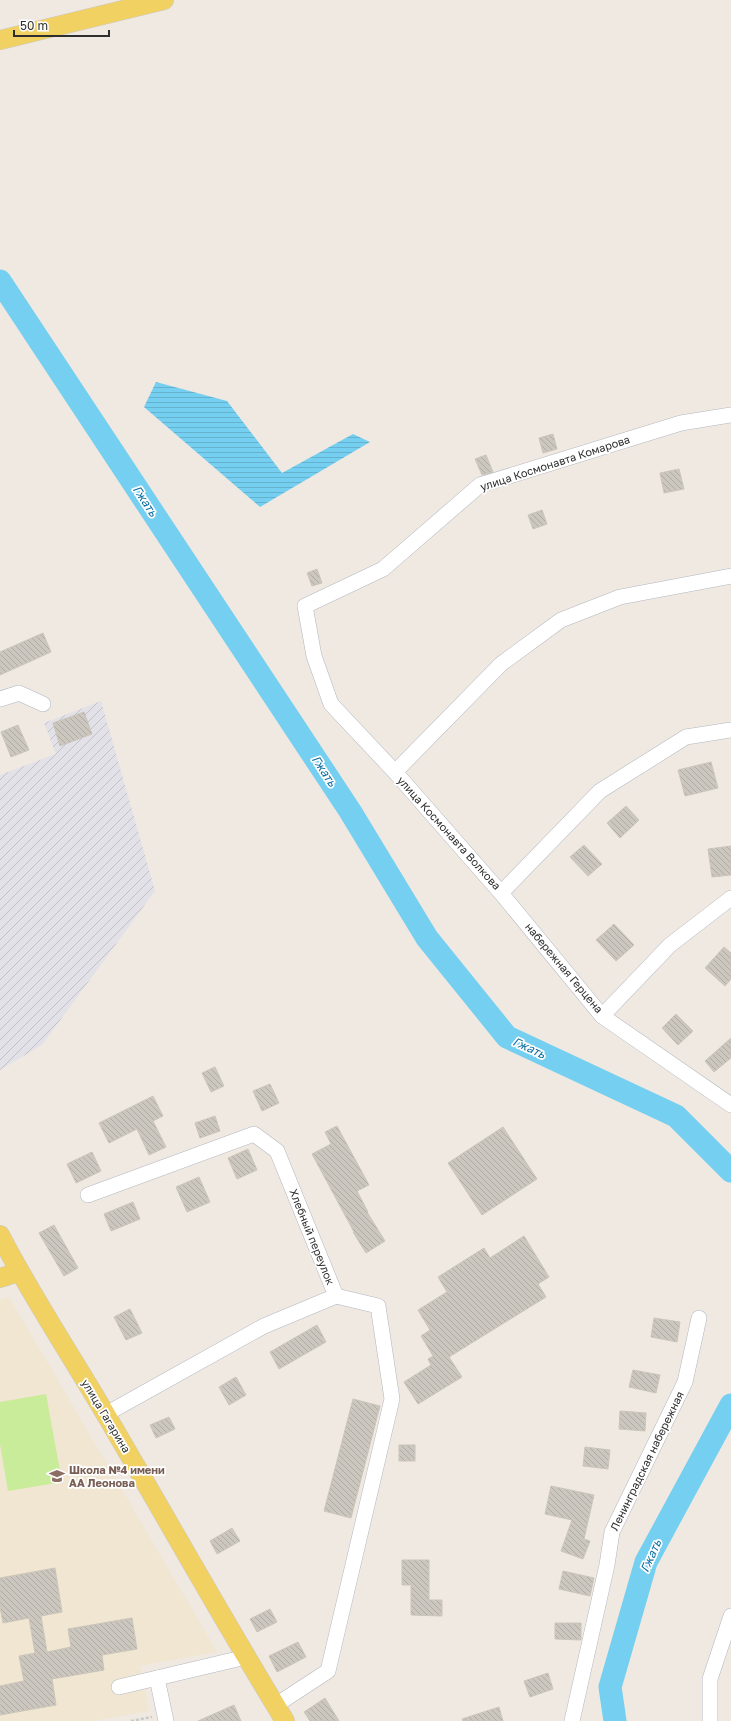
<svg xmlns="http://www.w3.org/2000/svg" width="731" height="1721" font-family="'Golos Text',sans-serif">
	<defs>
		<pattern id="industrial-furrows" width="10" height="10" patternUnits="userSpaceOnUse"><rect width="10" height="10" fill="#e3e1e8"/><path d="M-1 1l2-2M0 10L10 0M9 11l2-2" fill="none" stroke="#c3c1c7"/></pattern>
		<pattern id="water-rules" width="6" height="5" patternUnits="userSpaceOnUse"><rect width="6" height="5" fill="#75cff0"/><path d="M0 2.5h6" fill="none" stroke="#66b2ce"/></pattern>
		<pattern id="building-back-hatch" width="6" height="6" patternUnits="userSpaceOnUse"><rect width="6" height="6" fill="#cbc7bf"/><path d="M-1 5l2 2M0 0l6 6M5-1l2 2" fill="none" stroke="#afaba4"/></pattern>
	</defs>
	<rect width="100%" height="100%" fill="#efe9e1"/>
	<path fill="url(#industrial-furrows)" d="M101,701L155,891L42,1045L0,1070V775L56,754L44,723Z"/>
	<path fill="#f0e6d1" d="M9,1297L217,1652L140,1666L149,1711L93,1721H0V1300Z"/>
	<path fill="#c9ec9a" d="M46,1394L62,1482L8,1491L0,1444V1402Z"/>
	<path fill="url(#water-rules)" d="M156,382L227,401L282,473L353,434L370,442L260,507L144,407Z"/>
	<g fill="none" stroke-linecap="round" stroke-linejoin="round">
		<g stroke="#75cff0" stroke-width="23">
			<path d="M0,281L350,811L427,938L507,1037L676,1116L731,1171"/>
			<path d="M615,1721L610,1687L646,1562L731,1405"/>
		</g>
	</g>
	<g fill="url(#building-back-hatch)" stroke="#cbc5ba">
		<path d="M553,434L557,449L543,453L539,438Z"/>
		<path d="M486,455L493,472L482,475L475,459Z"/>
		<path d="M679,469L684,489L664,493L660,473Z"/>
		<path d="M542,510L547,524L533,529L528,515Z"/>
		<path d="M317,569L322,583L312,586L307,573Z"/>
		<path d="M43,633L51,652L0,675V652Z"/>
		<path d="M84,712L92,734L60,746L53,723Z"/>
		<path d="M18,725L29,750L11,757L1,732Z"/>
		<path d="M711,762L718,788L685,796L678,770Z"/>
		<path d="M626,806L639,820L620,838L607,823Z"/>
		<path d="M584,845L602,864L588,876L570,857Z"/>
		<path d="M731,846V875L712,877L708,849Z"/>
		<path d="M614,924L634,945L616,961L596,940Z"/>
		<path d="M724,947L731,953V979L725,986L705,968Z"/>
		<path d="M676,1014L693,1031L678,1045L662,1028Z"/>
		<path d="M731,1038V1058L714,1072L705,1061Z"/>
		<path d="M215,1067L224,1086L211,1092L202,1073Z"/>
		<path d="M270,1084L279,1103L262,1111L253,1091Z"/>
		<path d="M153,1096L163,1116L153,1121L166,1147L149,1155L137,1129L109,1143L99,1123Z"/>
		<path d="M215,1116L220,1131L200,1138L195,1123Z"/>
		<path d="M337,1126L369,1185L357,1191L368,1212H367L385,1241L366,1253L353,1232H354L312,1154L331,1144L325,1132Z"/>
		<path d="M503,1127L537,1179L482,1215L448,1163Z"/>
		<path d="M248,1149L257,1170L237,1179L228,1158Z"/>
		<path d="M92,1152L101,1171L76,1183L67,1164Z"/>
		<path d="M199,1177L210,1202L187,1212L176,1187Z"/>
		<path d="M133,1202L140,1219L111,1231L104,1214Z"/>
		<path d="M54,1225L78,1268L64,1276L39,1233Z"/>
		<path d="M524,1236L549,1277L538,1284L546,1297L449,1357L462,1377L418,1404L404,1382L431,1365L428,1359L433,1356L421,1336L430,1330L418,1310L447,1292L438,1277L484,1248L490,1258Z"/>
		<path d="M130,1309L142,1333L126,1340L114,1317Z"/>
		<path d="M654,1318L680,1322L677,1342L651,1337Z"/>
		<path d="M317,1325L326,1342L279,1369L270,1352Z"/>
		<path d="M633,1370L660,1375L656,1393L629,1387Z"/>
		<path d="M236,1377L246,1395L229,1405L219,1387Z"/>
		<path d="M353,1399L380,1406L351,1518L324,1511Z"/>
		<path d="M620,1411L646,1413L645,1431L619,1429Z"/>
		<path d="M169,1417L175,1429L156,1438L150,1425Z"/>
		<rect x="399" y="1445" width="16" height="16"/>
		<path d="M585,1447L610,1450L608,1469L583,1466Z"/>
		<path d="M551,1486L594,1495L584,1539L590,1541L583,1559L561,1551L572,1520L545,1514Z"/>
		<path d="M232,1528L240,1541L217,1554L210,1541Z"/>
		<path d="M402,1560H429V1600H442V1616L411,1615V1585H402Z"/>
		<path d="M55,1568L62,1612L41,1616L47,1652L71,1647L68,1629L132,1618L137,1649L102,1655L104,1670L52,1679L56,1705L0,1715V1686L24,1681L19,1656L35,1653L29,1618L3,1623L0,1607V1578Z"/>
		<path d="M563,1571L594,1578L590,1596L559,1589Z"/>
		<path d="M270,1609L277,1622L257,1632L250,1619Z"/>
		<path d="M555,1623H581V1640L555,1639Z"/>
		<path d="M298,1642L306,1657L277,1672L269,1656Z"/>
		<path d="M548,1673L553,1689L530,1697L524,1681Z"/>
		<path d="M325,1698L339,1721H310L304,1712Z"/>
		<path d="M234,1705L241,1721H198Z"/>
		<path d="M499,1707L503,1721H463L462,1719Z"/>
	</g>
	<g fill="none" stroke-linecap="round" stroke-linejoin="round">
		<defs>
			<g id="minor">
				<path d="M731,415L681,423L480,485L383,569L305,606L314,656L331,704L395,772L501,893L600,791L686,737L731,730"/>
				<path d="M0,699L19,693L43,704"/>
				<path d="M395,772L501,664L561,620L620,597L731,576"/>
				<path d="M501,893L602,1016L731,1105"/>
				<path d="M602,1016L670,945L731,898"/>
				<path d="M88,1195L254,1134L277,1151L336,1296L264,1326L106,1414"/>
				<path d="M157,1678L166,1721"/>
				<path d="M119,1687L246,1657"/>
				<path d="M276,1705L328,1671L392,1399L378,1306L336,1296"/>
				<path d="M572,1721L607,1565L612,1532L685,1382L699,1318"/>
				<path d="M710,1721V1679L731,1616"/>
			</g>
			<g id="major">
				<path d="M0,40L164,0"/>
				<path d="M0,1235C32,1297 71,1355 106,1415C166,1517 223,1620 285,1721"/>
				<path d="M0,1278L19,1272"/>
			</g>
		</defs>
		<use href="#minor" stroke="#b4b7c1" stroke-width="16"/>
		<use href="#major" stroke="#c9c9c9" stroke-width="20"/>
		<path stroke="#c9c9c9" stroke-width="2.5" stroke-dasharray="3 2" stroke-linecap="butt" d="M131,1721L152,1717"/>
		<use href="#minor" stroke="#fff" stroke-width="15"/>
		<use href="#major" stroke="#f2d163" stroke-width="19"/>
	</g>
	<defs>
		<symbol id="school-bare" viewBox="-9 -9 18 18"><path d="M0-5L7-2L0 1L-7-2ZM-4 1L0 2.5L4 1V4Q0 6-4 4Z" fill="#8d6e63" stroke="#fff" stroke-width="2.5" paint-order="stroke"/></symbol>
	</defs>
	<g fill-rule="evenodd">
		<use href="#school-bare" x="46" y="1465" width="22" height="22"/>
	</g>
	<g text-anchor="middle" stroke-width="3.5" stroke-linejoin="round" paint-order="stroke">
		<g font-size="11" fill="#2e2e2e" stroke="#fff">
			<text transform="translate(555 463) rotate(-18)" y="4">улица Космонавта Комарова</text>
			<text transform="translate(449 833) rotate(48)" y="4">улица Космонавта Волкова</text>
			<text transform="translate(564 968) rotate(50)" y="4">набережная Герцена</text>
			<text transform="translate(312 1237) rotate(68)" y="4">Хлебный переулок</text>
			<text transform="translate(106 1416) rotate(59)" y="4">улица Гагарина</text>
			<text transform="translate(647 1461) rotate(-64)" y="4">Ленинградская набережная</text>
		</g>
		<g font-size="11" font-weight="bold" fill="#785e54" stroke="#fff" text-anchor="start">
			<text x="69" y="1474">Школа №4 имени<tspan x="69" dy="13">АА Леонова</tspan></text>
		</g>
		<g font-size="12" font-style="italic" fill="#0d6fa3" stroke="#fff">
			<text transform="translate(145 501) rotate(57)" y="4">Гжать</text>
			<text transform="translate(324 771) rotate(57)" y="4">Гжать</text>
			<text transform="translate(529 1048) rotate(25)" y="4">Гжать</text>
			<text transform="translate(651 1556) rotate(-66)" y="4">Гжать</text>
		</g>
	</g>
	<path d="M14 30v6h95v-6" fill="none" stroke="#2e2e2e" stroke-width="2"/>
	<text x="20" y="30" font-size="12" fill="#2e2e2e" stroke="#ffffff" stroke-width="3" paint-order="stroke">50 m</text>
</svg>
